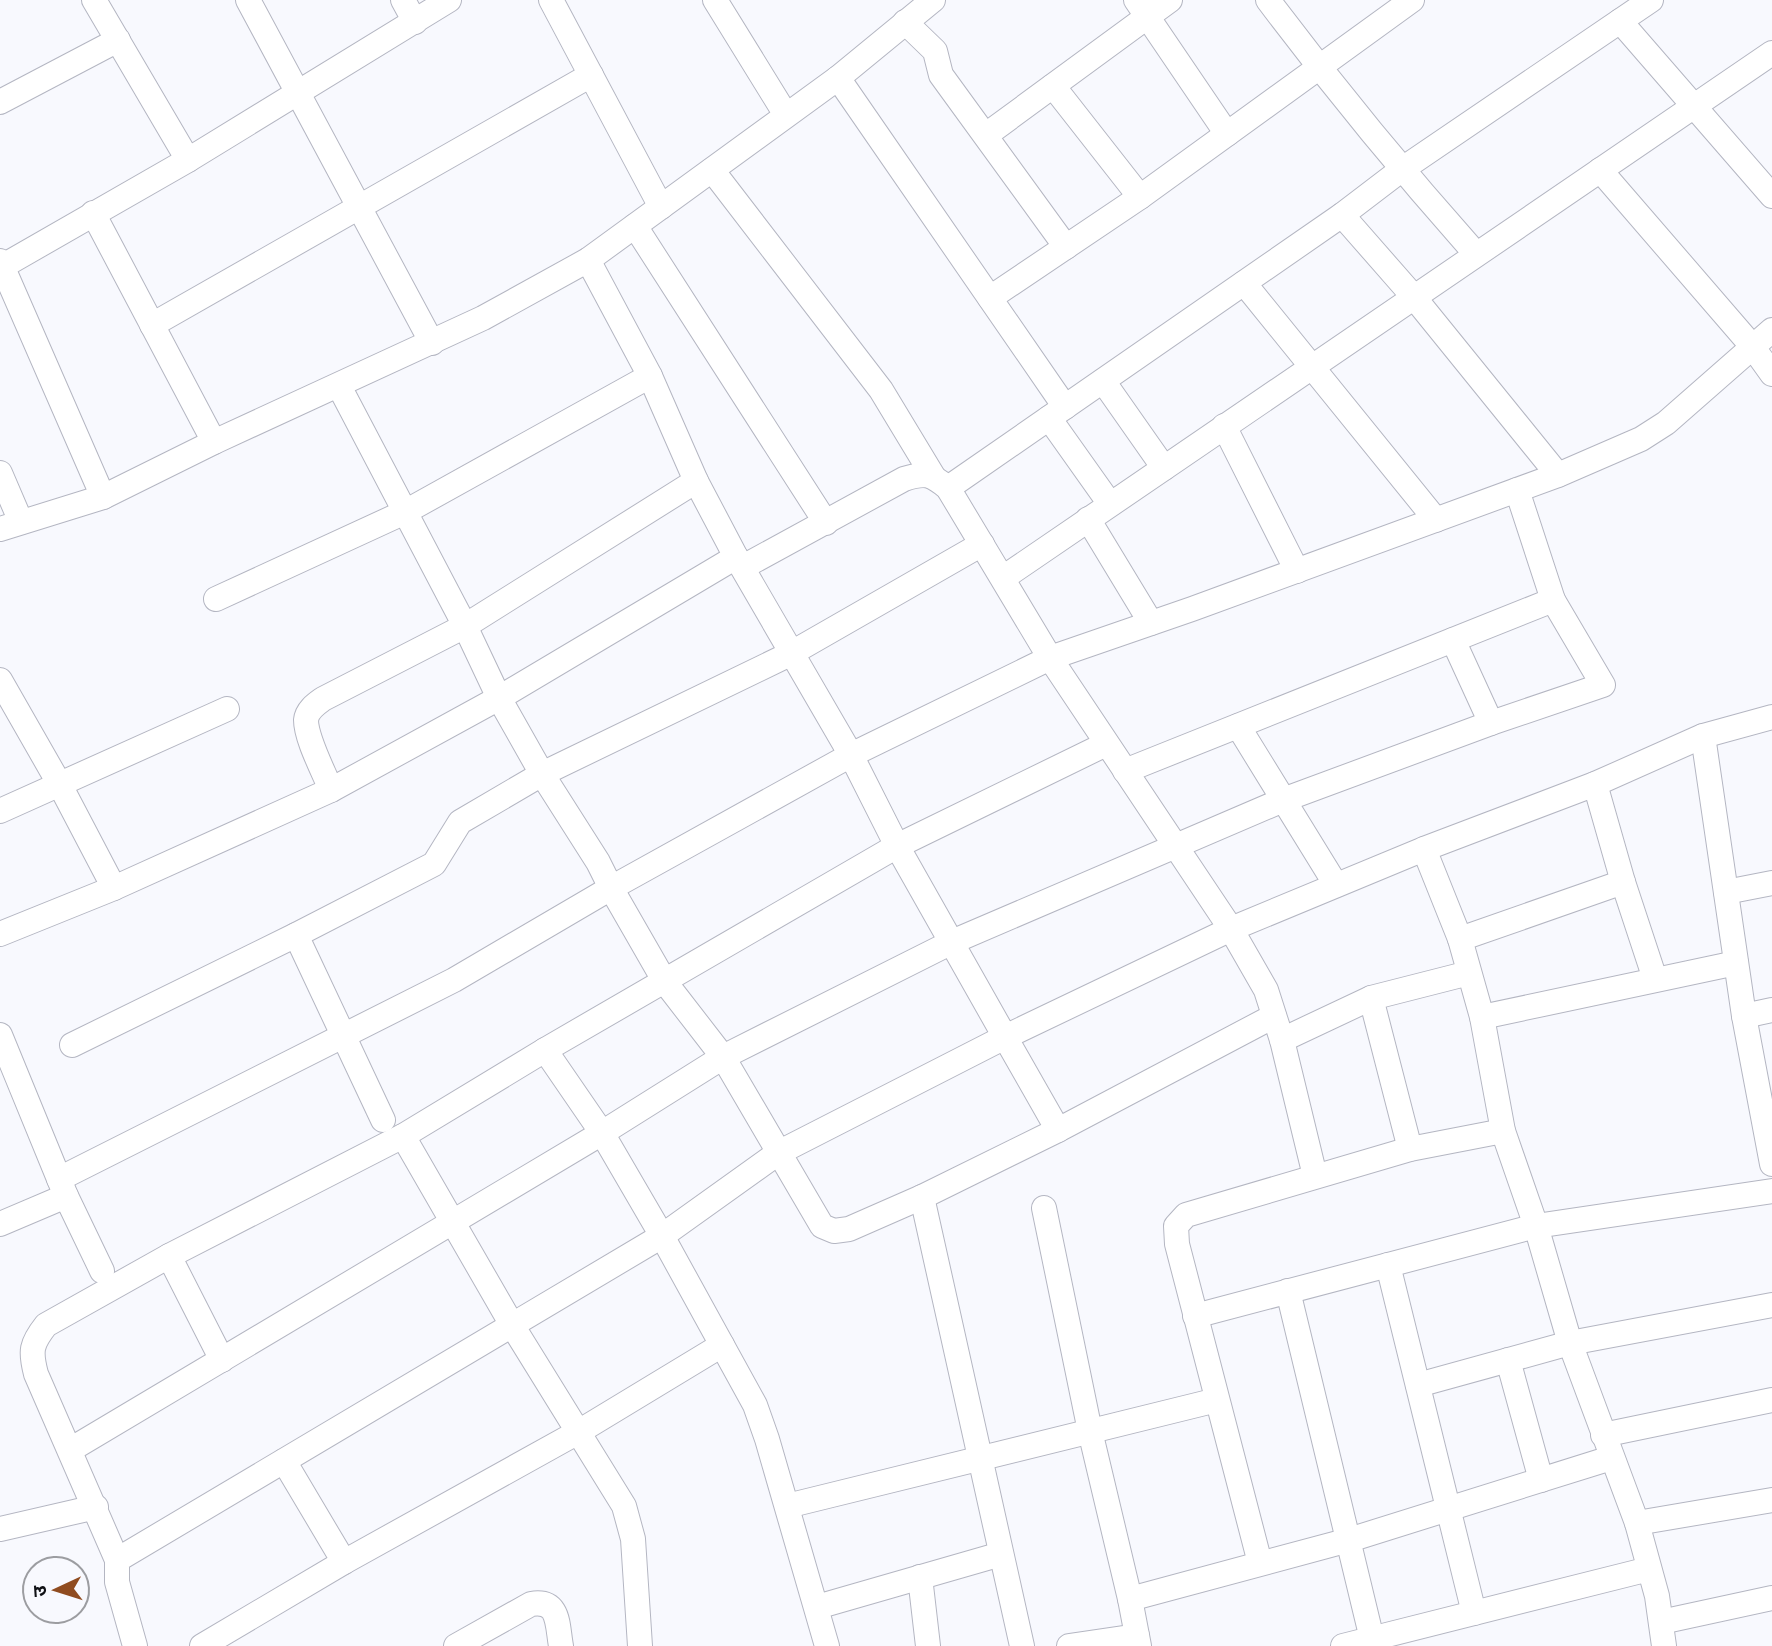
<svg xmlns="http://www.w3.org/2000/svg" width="1772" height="1646" font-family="'Alegreya Sans','Noto Sans Devanagari',sans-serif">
	<rect width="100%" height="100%" fill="#f8f9fe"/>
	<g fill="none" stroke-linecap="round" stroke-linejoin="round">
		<defs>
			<g id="minor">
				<path d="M94,0L188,160"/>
				<path d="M248,0L432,343"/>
				<path d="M403,0L415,22"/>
				<path d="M551,0L661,207"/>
				<path d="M715,0L786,115"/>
				<path d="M1136,0L1227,134"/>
				<path d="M1268,0C1334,88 1403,172 1476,254"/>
				<path d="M1620,21L1772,196"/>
				<path d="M905,22L935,51L941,75L1066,247"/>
				<path d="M838,78L1065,407"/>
				<path d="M1053,86L1140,197"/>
				<path d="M0,102L118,40"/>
				<path d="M986,135L1170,0"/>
				<path d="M712,170L881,390L933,476"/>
				<path d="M1600,170L1752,346L1772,374"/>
				<path d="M93,213L214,442"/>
				<path d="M1342,215L1413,296L1558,475"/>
				<path d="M635,226L826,523"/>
				<path d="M588,260L650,376L696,481L736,557L851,755L897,846L1005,1037L1231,929L1424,849"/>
				<path d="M0,261L103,497"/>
				<path d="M3,266L188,160L449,0"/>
				<path d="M1244,283L1436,520"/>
				<path d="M990,298L1140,197L1412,0"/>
				<path d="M152,325L591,75"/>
				<path d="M1103,381L1164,468"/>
				<path d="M339,386L465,626L499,698L542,774L598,862L611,888L851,755L1050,658L1192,609L1558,475L1641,439L1666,423L1772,330"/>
				<path d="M1049,418L1110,504"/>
				<path d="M1224,426L1297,571"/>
				<path d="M0,473L21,522"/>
				<path d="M948,488L1342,215L1401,170L1651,0"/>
				<path d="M1088,519L1151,623"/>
				<path d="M0,529L103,497L214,442L483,318L588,260L838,78L933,0"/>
				<path d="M743,567L904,479C926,472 931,474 948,488L1050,658L1231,929L1266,990L1282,1040L1315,1176"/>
				<path d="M1003,578L1772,53"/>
				<path d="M216,599L405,512L650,376"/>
				<path d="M1453,640L1491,723"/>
				<path d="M0,680L60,785L114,888"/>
				<path d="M1238,726L1336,885"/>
				<path d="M1703,736L1744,1016L1772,1164"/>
				<path d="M1125,771L1553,600"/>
				<path d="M1595,784L1623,882L1655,979"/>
				<path d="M331,790C324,772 306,739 306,720C307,710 316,704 323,699L465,626L696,481"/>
				<path d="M0,811L227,709"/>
				<path d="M1726,892L1772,883"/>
				<path d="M0,934L114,888L331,790L499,698L736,557"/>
				<path d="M296,935L383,1120"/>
				<path d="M1460,939L1623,882"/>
				<path d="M1371,998L1410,1149"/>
				<path d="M1744,1016L1772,1010"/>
				<path d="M1482,1017L1736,963"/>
				<path d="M0,1035L66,1196L102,1271"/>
				<path d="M1282,1040L1371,998L1469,973"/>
				<path d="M72,1045L296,935L434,864L460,822L542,774L790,654L982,544"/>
				<path d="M545,1050L602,1133L662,1236L755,1405L767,1439L827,1646"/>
				<path d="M403,1136L512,1325L624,1506L633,1539L640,1646"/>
				<path d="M59,1179L454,980L611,888L665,982L723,1057L822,1226L834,1231L849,1229L922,1197L1058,1130L1274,1016"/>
				<path d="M922,1197L1022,1646"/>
				<path d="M1044,1208L1090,1431L1130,1599L1139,1646"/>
				<path d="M0,1224L66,1196"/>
				<path d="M169,1256L222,1360"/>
				<path d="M1388,1265L1474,1613"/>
				<path d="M1288,1291L1372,1639"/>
				<path d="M1195,1316L1536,1226L1772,1191"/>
				<path d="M1508,1360L1541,1480"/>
				<path d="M1418,1385L1570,1343L1772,1305"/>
				<path d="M1603,1435L1772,1400"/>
				<path d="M70,1450L602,1133L723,1057L952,942L1283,800L1491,723L1603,685L1553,600L1517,490"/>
				<path d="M284,1461L344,1562"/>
				<path d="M787,1506L1217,1400"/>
				<path d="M1637,1523L1772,1500"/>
				<path d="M0,1529L96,1507"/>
				<path d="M117,1560L36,1374C30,1351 31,1344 46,1325L169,1256L403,1136L545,1050L897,846L1106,744"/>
				<path d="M1260,1563L1177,1244L1176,1226L1186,1215L1410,1149L1503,1131"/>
				<path d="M920,1577L928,1646"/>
				<path d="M1130,1599L1349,1540L1611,1458"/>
				<path d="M817,1607L1001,1554"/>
				<path d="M1661,1622L1772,1598"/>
				<path d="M135,1646L117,1582V1560L662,1236L778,1153L1005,1037L1058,1130"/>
				<path d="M202,1646L344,1562L580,1431L722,1345"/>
				<path d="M456,1646L531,1604C560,1599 557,1625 561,1646"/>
				<path d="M1069,1646L1137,1636"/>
				<path d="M1343,1646L1649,1569"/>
				<path d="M1664,1646L1657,1596L1637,1523L1570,1343L1536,1226L1503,1131L1482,1017L1460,939L1424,849L1595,784L1703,736L1772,717"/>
			</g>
		</defs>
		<use href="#minor" stroke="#b4b6c2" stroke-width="26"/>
		<use href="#minor" stroke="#fff" stroke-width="24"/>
	</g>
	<g transform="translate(56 1590) rotate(266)"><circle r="33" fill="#f8f9fe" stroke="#9c9da1" stroke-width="2"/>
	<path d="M0-5L12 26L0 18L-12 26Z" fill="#904c20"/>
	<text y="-10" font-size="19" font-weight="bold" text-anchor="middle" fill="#111216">उ</text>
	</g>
</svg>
